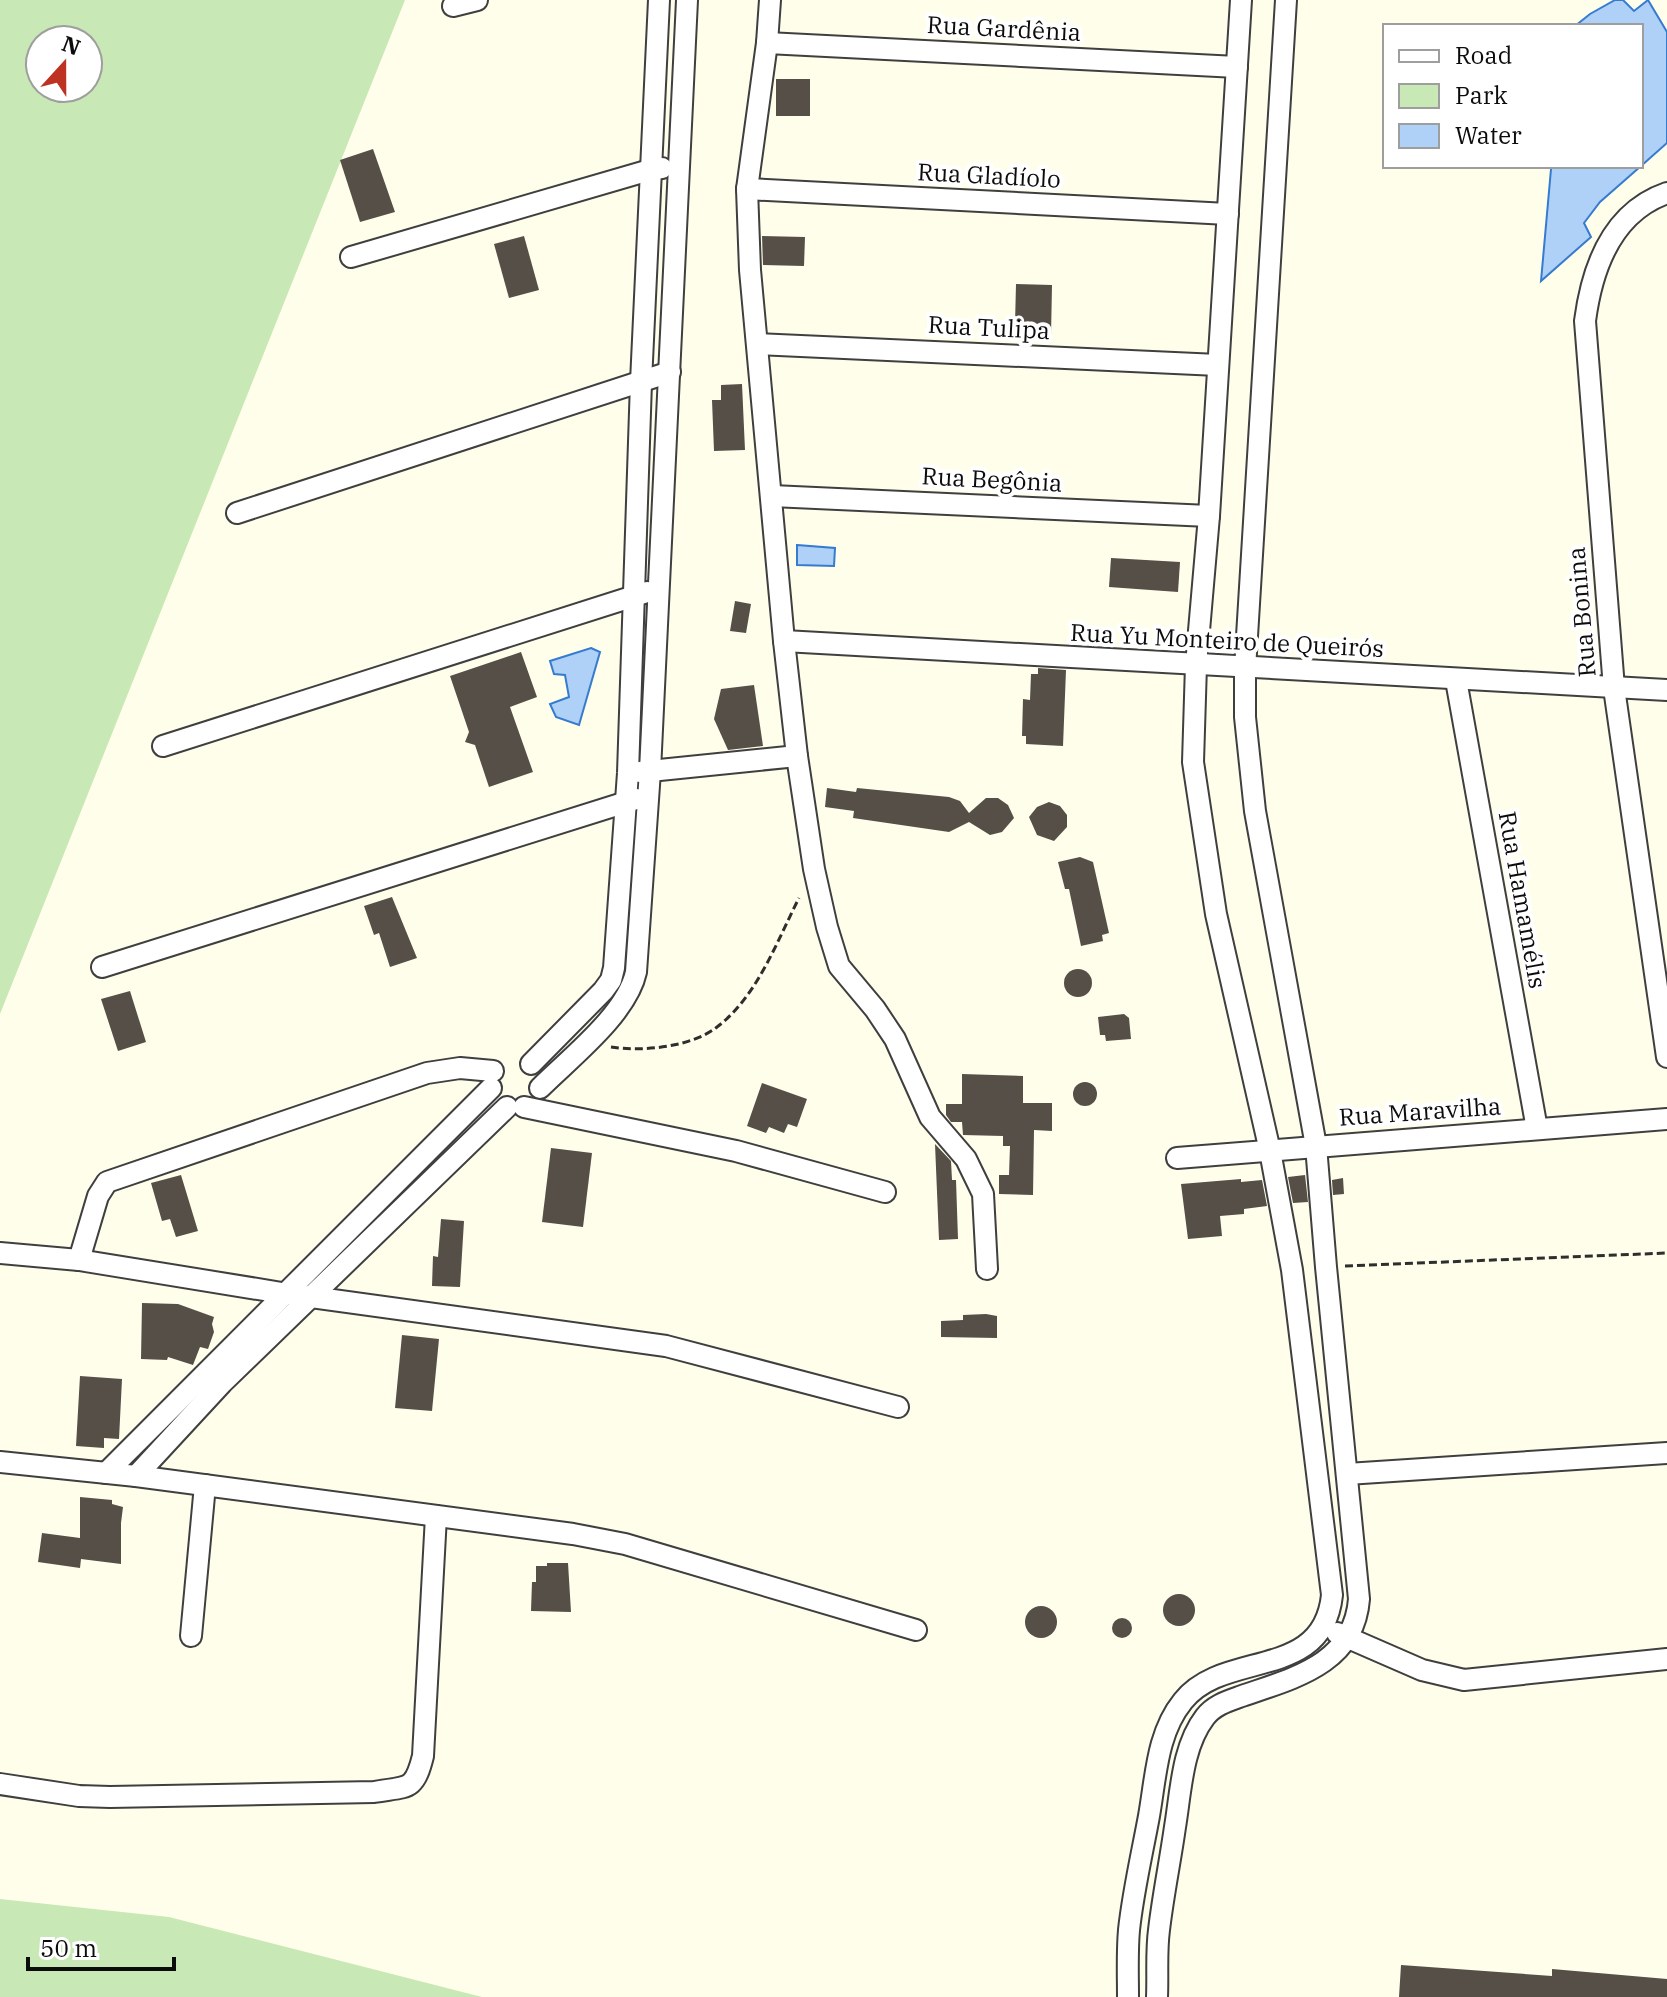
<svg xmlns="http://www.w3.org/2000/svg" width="1667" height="1997" font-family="'IBM Plex Serif',serif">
	<rect width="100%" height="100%" fill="#fffeeb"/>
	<g fill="#c8e9b5" fill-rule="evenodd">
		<path d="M0,0H405L0,1014ZM40,40H88V88H40Z"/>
		<path d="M0,1899L169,1917L482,1997H0Z"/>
	</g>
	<g fill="#afd1f7" stroke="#357bcf" stroke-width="2">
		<path d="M1615,0H1623L1634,11L1648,0L1667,32V143L1641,166V26H1575L1590,14Z"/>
		<path d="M1549,166H1641L1600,202L1584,223L1591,237L1541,281L1551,169Z"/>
		<path d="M797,545L835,548L834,566L797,565Z"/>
		<path d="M591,648L600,652L579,725L556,717L550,704L569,697L565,675L554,674L550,661Z"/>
	</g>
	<g fill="#554f48">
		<rect x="776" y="79" width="34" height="37"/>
		<path d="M373,149L395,212L360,222L340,160Z"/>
		<path d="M524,236L539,290L509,298L494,244Z"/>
		<path d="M762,236L805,237L804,266L763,265Z"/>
		<path d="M1016,284L1052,285L1051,336L1031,335V325L1015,324Z"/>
		<path d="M742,384L745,450L714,451L712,400H721V385Z"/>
		<path d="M1111,558L1180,562L1178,592L1109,587Z"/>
		<path d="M735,601L751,604L746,633L730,631Z"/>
		<path d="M521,652L537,697L510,707L533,772L489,787L475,745L465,742L469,732L450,676Z"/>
		<path d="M1038,668L1066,670L1063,746L1026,744V736H1022L1023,699L1030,700L1031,674H1038Z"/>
		<path d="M754,685L763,746L728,750L714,719L721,689Z"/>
		<path d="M827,788L856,792L857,788L949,797L960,801L969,813L986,798H998L1008,805L1014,818L1002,832L990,835L969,822L949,832L853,818L854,811L825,807Z"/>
		<path d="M1049,802L1060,806L1067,815V827L1054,841L1037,835L1029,817L1037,807Z"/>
		<path d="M1080,857L1093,862L1109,933L1102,935L1103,941L1081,946L1069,889H1065L1058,862Z"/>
		<path d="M392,897L417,958L390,967L379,933L374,935L364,906Z"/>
		<circle cx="1078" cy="983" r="14"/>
		<path d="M130,991L146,1042L118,1051L101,999Z"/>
		<path d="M1124,1014L1129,1018L1131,1039L1106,1041L1105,1035H1100L1098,1017Z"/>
		<path d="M962,1074L1023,1076V1103H1052V1131L1034,1130L1033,1195L999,1194V1175H1009L1010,1146H1003V1136L963,1135L962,1122H951L946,1115V1104H962Z"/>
		<circle cx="1085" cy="1094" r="12"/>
		<path d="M762,1083L807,1099L797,1127L788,1124L784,1133L769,1127L766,1133L747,1126Z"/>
		<path d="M935,1144L951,1161L952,1180H956L958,1239L939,1240Z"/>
		<path d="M551,1148L592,1153L583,1227L542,1222Z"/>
		<path d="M181,1175L198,1231L176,1237L170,1219L162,1221L151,1183Z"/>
		<path d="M1305,1175L1308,1202L1293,1203L1288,1177Z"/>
		<path d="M1343,1178L1344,1194L1333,1195L1332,1180Z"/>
		<path d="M1241,1179V1182L1262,1180L1267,1206L1244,1209V1214L1220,1216L1222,1236L1188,1239L1181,1184Z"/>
		<path d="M441,1219L464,1221L460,1287L432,1286L433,1256L438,1257Z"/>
		<path d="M142,1303L178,1304L214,1317L212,1324L214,1332L208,1349L200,1347L193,1365L168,1357L167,1360L141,1359Z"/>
		<path d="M986,1314L997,1316V1338L941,1337V1321L963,1320V1315Z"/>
		<path d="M402,1335L439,1339L432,1411L395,1408Z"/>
		<path d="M80,1376L122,1379L119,1439L104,1438V1448L76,1446Z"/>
		<path d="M80,1497L112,1500V1504L123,1507L121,1523V1564L81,1559L80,1568L38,1562L42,1533L80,1538Z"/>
		<path d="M547,1563H568L571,1612L531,1611L532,1582H536V1566H547Z"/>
		<circle cx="1179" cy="1610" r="16"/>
		<circle cx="1041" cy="1622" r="16"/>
		<circle cx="1122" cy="1628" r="10"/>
		<path d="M1401,1965L1552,1976V1969L1667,1979V1997H1399Z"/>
	</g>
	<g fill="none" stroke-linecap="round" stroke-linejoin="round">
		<defs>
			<g id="street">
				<path d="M770,0L767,43L747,189L750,270L784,641L797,756L814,869L827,927L839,966L875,1009L895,1039L930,1117L966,1159L983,1194L987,1269"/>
				<path d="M453,6L477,0"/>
				<path d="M767,43L1237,67"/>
				<path d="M747,189L1228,214"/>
				<path d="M1667,193C1612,212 1592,268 1585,321L1614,688L1667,1057"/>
				<path d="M351,257L653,169L662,168"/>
				<path d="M758,344L1218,365"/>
				<path d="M772,496L1209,516"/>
				<path d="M237,513L670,372"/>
				<path d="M784,641L1667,690"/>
				<path d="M1456,680L1537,1129"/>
				<path d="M163,746L647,592"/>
				<path d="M640,772L797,756"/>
				<path d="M102,967L636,799"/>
				<path d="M531,1064L603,991L611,980L614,968L628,773L641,382L659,0"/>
				<path d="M540,1088C570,1058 627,1014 636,972L650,771L687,0"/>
				<path d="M524,1107L736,1151L885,1192"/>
				<path d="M1177,1158L1667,1119"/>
				<path d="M0,1253L79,1260L282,1293L666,1346L898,1407"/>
				<path d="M79,1260L98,1196L107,1182L427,1073L460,1068L493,1071"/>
				<path d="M0,1462L136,1476L573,1534L625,1544L916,1630"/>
				<path d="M106,1473L491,1088"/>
				<path d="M1347,1474L1667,1453"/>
				<path d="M136,1476L222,1383L507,1107"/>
				<path d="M1337,1633L1422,1670L1464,1680L1667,1659"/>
				<path d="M191,1636L205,1485"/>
				<path d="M0,1784L79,1796L110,1797L374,1792C408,1786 414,1792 423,1756L436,1516"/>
				<path d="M1128,1997C1128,1975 1127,1952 1129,1930C1133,1892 1142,1854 1149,1816C1156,1776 1157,1733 1183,1701C1224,1649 1323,1682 1332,1595L1292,1270L1270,1151L1216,914L1193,762L1196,665L1209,516L1241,0"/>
				<path d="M1157,1997C1158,1975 1156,1952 1159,1930C1163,1896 1170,1862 1175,1827C1181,1791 1182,1747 1205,1717C1214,1705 1228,1701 1242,1696C1294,1678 1354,1664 1359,1599L1326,1267L1316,1146L1255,811L1245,717V669L1286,0"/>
			</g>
		</defs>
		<use href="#street" stroke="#3f3f3f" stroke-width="24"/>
		<g stroke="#2e2e2e" stroke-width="3" stroke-dasharray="8 4" stroke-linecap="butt">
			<path d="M611,1047C642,1052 692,1047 717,1027C757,997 777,941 799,898"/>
			<path d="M1345,1266L1667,1253"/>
		</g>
		<use href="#street" stroke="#fff" stroke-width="20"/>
	</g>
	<g text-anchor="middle" stroke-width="8" stroke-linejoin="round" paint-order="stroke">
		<g font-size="24" fill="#0c0c0c" stroke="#fff">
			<text transform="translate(1004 29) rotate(3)" y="8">Rua Gardênia</text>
			<text transform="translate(989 176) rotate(3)" y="8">Rua Gladíolo</text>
			<text transform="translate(989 328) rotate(3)" y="8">Rua Tulipa</text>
			<text transform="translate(992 480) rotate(3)" y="8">Rua Begônia</text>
			<text transform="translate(1582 612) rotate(-95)" y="8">Rua Bonina</text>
			<text transform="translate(1227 641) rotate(3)" y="8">Rua Yu Monteiro de Queirós</text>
			<text transform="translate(1522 900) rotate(80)" y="8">Rua Hamamélis</text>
			<text transform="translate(1420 1112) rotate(-4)" y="8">Rua Maravilha</text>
		</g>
	</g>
	<rect x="1383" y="24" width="260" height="144" fill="#ffffff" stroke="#9e9e9e" stroke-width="2"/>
	<rect x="1399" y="50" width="40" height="12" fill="#ffffff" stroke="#9e9e9e" stroke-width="2"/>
	<text x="1455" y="64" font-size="24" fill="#0c0c0c">Road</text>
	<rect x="1399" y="84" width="40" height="24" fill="#c8e9b5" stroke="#9e9e9e" stroke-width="2"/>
	<text x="1455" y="104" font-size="24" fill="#0c0c0c">Park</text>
	<rect x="1399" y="124" width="40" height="24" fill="#afd1f7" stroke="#9e9e9e" stroke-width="2"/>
	<text x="1455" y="144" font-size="24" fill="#0c0c0c">Water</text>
	<g transform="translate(64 64) rotate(21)"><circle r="38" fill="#ffffff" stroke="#9e9e9e" stroke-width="2"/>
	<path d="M0-6L14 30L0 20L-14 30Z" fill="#be3223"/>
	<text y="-12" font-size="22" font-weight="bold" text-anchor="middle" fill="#0c0c0c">N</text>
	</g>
	<path d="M28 1957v12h146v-12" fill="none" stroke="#0c0c0c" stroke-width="4"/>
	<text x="40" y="1957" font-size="24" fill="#0c0c0c" stroke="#ffffff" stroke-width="6" paint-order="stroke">50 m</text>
</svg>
